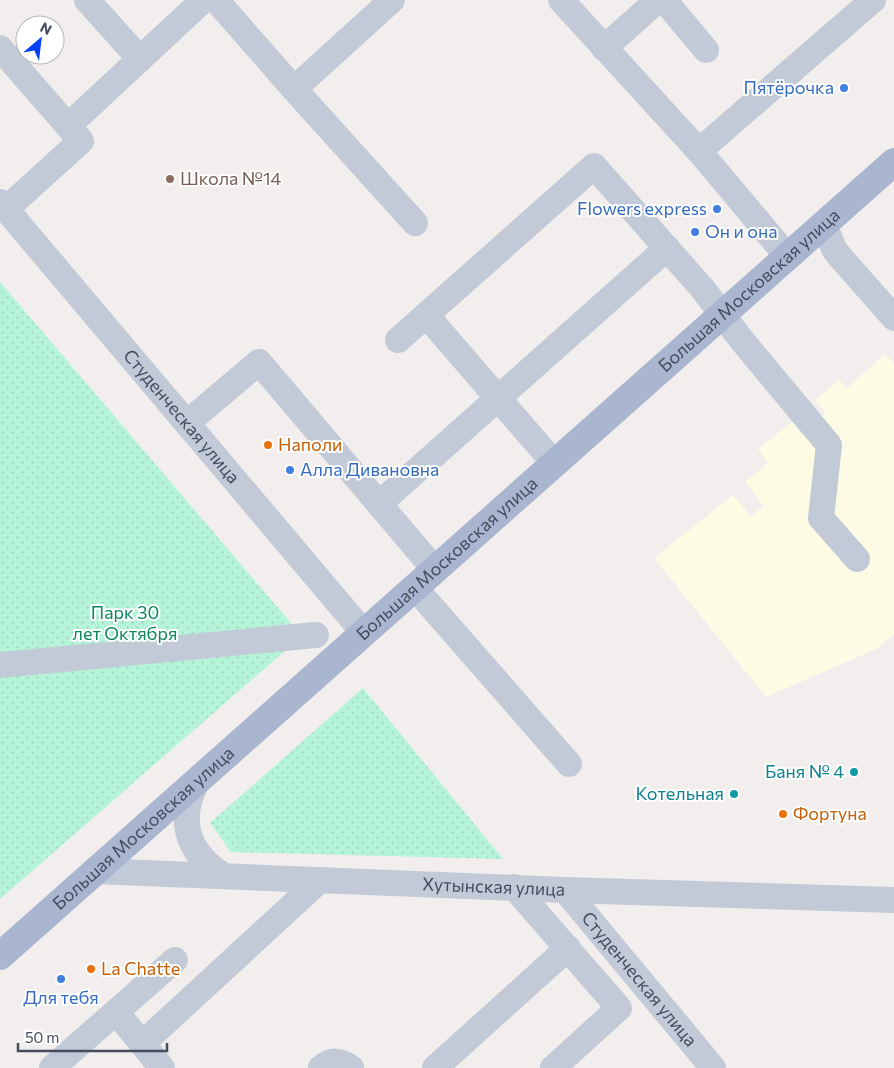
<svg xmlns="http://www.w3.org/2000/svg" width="894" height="1068" font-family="Commissioner,sans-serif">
	<defs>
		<pattern id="grass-dots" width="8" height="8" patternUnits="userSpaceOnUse" patternTransform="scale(1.25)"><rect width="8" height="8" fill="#b6f4d9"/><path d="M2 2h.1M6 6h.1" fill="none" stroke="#9ed3bd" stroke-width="1.8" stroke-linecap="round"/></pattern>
	</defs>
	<rect width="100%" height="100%" fill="#f1eeed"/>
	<path fill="#fefbe4" d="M885,354L894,363V635L876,649L766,697L654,558L733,495L751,516L764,506L745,482L768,463L758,449L792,422L803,435L826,413L815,400L839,380L847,388Z"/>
	<g fill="url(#grass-dots)">
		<path d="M0,282L302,636L0,899Z"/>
		<path d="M363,688L503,859L231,852L210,823Z"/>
	</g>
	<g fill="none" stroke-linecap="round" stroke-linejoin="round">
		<g stroke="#c2cad7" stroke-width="26">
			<path d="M87,0L140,59L199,4"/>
			<path d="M216,0L294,89L392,0"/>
			<path d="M561,0L699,151L788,257"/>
			<path d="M664,0L706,50"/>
			<path d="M0,48L81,141L6,209"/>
			<path d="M604,48L658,0"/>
			<path d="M294,89L415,223"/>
			<path d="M68,126L140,59"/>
			<path d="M699,151L873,0"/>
			<path id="s1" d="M0,202L364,633"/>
			<path d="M824,224L834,249L841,258L894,318"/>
			<path d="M426,315L555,464"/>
			<path d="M398,340L594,166L702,288L744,343L829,445L821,518L857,559"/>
			<path d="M187,423L259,362L435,570"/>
			<path d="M379,504L667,248"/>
			<path d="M415,588L569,764"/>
			<path d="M0,665L316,635"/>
			<path d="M200,777C176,816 185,852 224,876"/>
			<path id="s2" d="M94,871L565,890L894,900"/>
			<path d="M514,887L619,1008L553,1068"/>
			<path id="s3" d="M565,890L713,1068"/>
			<path d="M116,1012L162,1068"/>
			<path d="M142,1044L320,880"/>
			<path d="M52,1068L175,960"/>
			<path d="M321,1068C331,1059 341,1060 351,1068"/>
			<path d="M435,1068L568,948"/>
		</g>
		<path stroke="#aab6d0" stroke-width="28" id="s4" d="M0,956L894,162"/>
	</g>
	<g fill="#3f7fe0" stroke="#fff" stroke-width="2">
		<circle cx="844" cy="88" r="5"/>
		<circle cx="717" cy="209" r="5"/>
		<circle cx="695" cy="232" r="5"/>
		<circle cx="290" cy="470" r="5"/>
		<circle cx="61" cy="979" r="5"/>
	</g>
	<circle fill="#8d6e63" stroke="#fff" stroke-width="2" cx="170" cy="179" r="5"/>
	<g fill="#e8710a" stroke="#fff" stroke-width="2">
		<circle cx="268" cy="445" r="5"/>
		<circle cx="783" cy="814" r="5"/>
		<circle cx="91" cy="969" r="5"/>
	</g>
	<g fill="#0f9aa8" stroke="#fff" stroke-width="2">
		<circle cx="854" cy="772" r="5"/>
		<circle cx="734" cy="794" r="5"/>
	</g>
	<g text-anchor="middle" stroke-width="4" stroke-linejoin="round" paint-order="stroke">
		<g font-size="18" fill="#366cbe" stroke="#fff" text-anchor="end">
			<text x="834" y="94">Пятёрочка</text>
			<text x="707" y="215">Flowers express</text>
			<text x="705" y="238" text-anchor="start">Он и она</text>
			<text x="300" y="476" text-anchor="start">Алла Дивановна</text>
			<text x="61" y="1004" text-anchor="middle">Для тебя</text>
		</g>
		<g font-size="18" fill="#785e54" stroke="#fff" text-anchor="start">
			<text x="180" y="185">Школа №14</text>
		</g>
		<g font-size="18" fill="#444d5d" stroke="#fff">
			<text dy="6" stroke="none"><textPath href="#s4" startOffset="1002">Большая Московская улица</textPath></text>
			<text dy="6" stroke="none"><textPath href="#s1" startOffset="281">Студенческая улица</textPath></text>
			<text dy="6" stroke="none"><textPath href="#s4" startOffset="598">Большая Московская улица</textPath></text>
			<text dy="6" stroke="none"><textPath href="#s4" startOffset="192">Большая Московская улица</textPath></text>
			<text dy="6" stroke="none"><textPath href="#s2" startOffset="400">Хутынская улица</textPath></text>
			<text dy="6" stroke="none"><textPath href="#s3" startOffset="116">Студенческая улица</textPath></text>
		</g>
		<g font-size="18" fill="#c56008" stroke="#fff" text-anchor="start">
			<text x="278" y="451">Наполи</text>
			<text x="793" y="820">Фортуна</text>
			<text x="101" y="975">La Chatte</text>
		</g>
		<g font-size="18" fill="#0c8760" stroke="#fff">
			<text x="125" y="619">Парк 30<tspan x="125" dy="21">лет Октября</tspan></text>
		</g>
		<g font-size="18" fill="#0d838f" stroke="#fff" text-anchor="end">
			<text x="844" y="778">Баня № 4</text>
			<text x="724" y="800">Котельная</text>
		</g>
	</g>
	<g transform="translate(40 40) rotate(28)"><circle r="24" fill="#ffffff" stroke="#b4b8be"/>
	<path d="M0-4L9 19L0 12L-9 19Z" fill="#0441f4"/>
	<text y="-8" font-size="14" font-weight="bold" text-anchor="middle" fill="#444d5d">N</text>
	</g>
	<path d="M18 1043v8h149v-8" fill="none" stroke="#444d5d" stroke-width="2.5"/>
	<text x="25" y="1043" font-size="15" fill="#444d5d" stroke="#ffffff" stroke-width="4" paint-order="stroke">50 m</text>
</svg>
